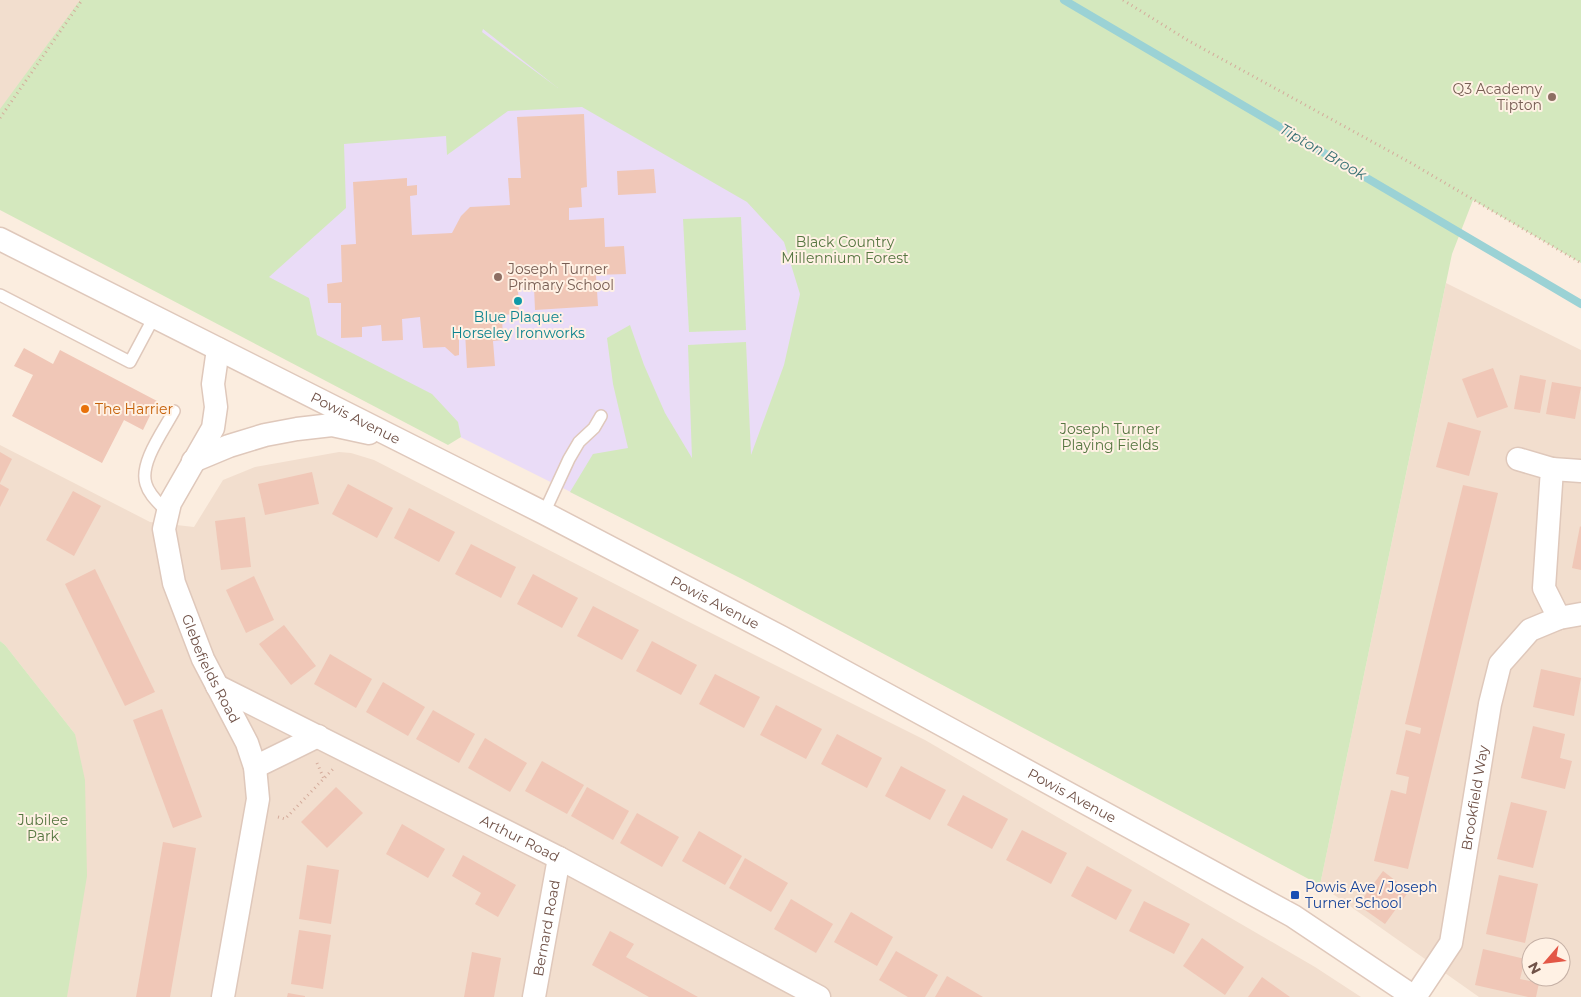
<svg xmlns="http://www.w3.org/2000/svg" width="1581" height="997" font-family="Montserrat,sans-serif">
	<rect width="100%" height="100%" fill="#fbeddf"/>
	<g fill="#f2dece" fill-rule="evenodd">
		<path d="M0,0H108L0,147Z"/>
		<path d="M1446,283L1581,350V997H1479L1320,885ZM1531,947H1561V977H1531Z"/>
		<path d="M0,445L150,522L194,527L223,480L255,467L339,452L351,453L374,460L683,619L925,740L1315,967L1361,997H67L75,734L5,645L0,641Z"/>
	</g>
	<path fill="#eadcf7" d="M494,0L872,249L711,562L372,393L0,147Z"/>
	<g fill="#d4e8be" fill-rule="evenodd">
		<path d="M80,0H1581V263L1473,200L1452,254L1320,885L744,580L570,492L593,454L628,448L613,384L607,338L630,325L644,365L665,413L692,458L688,345L746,342L751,455L784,365L800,294L784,242L747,202L582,107L508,111L447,155L446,136L344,144L346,208L269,277L309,298L317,335L432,394L458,422L461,437L448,445L0,210V109ZM483,29L558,88L482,32Z"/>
		<path d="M741,217L746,330L689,332L683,219Z"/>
		<path d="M0,641L5,645L75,734L85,780L87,876L67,997H0Z"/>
	</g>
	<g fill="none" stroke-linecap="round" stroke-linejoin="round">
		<path stroke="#9bd2d5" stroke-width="8" d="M1064,0L1581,304"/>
	</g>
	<g fill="#f0c7b7">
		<path d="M584,114L587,187L581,188L582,207L569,208V220L604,218L605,247L624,246L626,274L596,275L598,306L535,310L534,287L518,288L519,314L502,315L503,340L493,341L495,366L467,368L465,332L459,333V355L455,356L445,347L423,348L420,317L402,319L403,340L382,341L381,325L362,327V337L341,338V303H328L327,284L342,282L341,245L356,244L353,182L407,178V186L417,185V195L410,196L412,235L452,233L461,216L470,207L510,205L508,178H521L517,117Z"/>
		<path d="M654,169L656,193L618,195L617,171Z"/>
		<path d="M24,348L53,364L60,350L157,401L143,430L124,420L102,463L12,416L33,375L14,366Z"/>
		<path d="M1493,368L1508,407L1477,418L1462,379Z"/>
		<path d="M1520,375L1546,380L1540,413L1514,409Z"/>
		<path d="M1552,382L1581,387L1575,419L1546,414Z"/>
		<path d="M1448,422L1481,431L1469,476L1436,467Z"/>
		<path d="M0,452L12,459L0,483Z"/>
		<path d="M312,472L319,504L265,515L258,484Z"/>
		<path d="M0,484L9,489L0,507Z"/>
		<path d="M348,484L393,508L377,538L332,514Z"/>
		<path d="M1463,485L1498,493L1408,869L1374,861L1391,790L1406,794L1409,777L1396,774L1406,730L1420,734L1421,728L1405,724Z"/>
		<path d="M73,491L101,506L74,556L46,540Z"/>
		<path d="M409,508L455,532L439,562L394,538Z"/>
		<path d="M245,517L251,567L221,570L215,521Z"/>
		<path d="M1580,526L1581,527V570L1572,568Z"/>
		<path d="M471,544L516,567L501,598L455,574Z"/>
		<path d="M95,569L155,692L125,706L65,584Z"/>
		<path d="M533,574L578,598L562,628L517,604Z"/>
		<path d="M254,576L274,620L246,633L226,590Z"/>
		<path d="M593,606L639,630L622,660L577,636Z"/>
		<path d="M284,625L316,666L291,685L259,644Z"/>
		<path d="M652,641L697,665L681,695L636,671Z"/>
		<path d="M330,654L372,679L356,708L314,684Z"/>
		<path d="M1541,669L1581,678L1574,716L1533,707Z"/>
		<path d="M715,674L760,697L744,728L699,704Z"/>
		<path d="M383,682L425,707L408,736L366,712Z"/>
		<path d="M776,705L822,729L806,759L760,735Z"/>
		<path d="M162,709L202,817L173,828L133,720Z"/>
		<path d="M433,710L475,734L459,763L416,739Z"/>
		<path d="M1533,726L1565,734L1560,758L1572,761L1565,789L1521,778Z"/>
		<path d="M837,734L882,758L867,788L821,764Z"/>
		<path d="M485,738L527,763L510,792L468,768Z"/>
		<path d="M542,761L584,785L567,814L525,791Z"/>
		<path d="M901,766L946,790L930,820L885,796Z"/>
		<path d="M336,787L363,813L327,848L301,822Z"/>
		<path d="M587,787L629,811L613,840L571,816Z"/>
		<path d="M963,795L1008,819L992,849L947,825Z"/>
		<path d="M1511,802L1547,811L1533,868L1497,859Z"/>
		<path d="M637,813L679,837L662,867L620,843Z"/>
		<path d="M402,824L445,849L428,878L386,854Z"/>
		<path d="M1022,830L1067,853L1051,884L1006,860Z"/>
		<path d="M699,831L742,856L725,885L682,861Z"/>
		<path d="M163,842L196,848L187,900L170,997H136Z"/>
		<path d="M463,855L516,885L498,917L475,904L481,893L452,876Z"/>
		<path d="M745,858L788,883L771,912L729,888Z"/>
		<path d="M307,865L339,870L331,924L299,919Z"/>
		<path d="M1087,866L1132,890L1116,920L1071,896Z"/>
		<path d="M1383,871L1409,891L1385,924L1358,905Z"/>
		<path d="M1499,875L1538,884L1525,943L1486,934Z"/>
		<path d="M791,899L833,924L816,953L774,929Z"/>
		<path d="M1144,901L1190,924L1174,954L1129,931Z"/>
		<path d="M851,912L893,937L877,966L834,942Z"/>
		<path d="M299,930L331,935L323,989L291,984Z"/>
		<path d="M610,931L634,944L626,957L698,997H649L592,965Z"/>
		<path d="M1202,938L1244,967L1225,995L1183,966Z"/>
		<path d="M1483,949L1525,959L1520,979L1539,983L1536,997H1528L1475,985Z"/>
		<path d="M896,951L938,975L925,997H908L879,980Z"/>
		<path d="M472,952L501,958L494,997H464Z"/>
		<path d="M947,976L983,997H935Z"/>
		<path d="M1262,977L1290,997H1248Z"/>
		<path d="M288,993L305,996V997H287Z"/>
	</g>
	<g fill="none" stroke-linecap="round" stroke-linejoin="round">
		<defs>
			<g id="service">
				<path d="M0,295L130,362L154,317"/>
				<path d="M167,512C159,503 149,495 146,484C139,463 164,430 174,411"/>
				<path d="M544,513L569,459L579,442L594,428L601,416"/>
			</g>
			<g id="minor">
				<path id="s1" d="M0,239L544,513L781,637L1293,916L1414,997"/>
				<path id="s2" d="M218,349L213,384L216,407L213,428L170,503L164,529L174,583L203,659L247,743L255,767L258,799L223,997"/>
				<path d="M1518,459L1552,469L1544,588L1559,618"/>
				<path d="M193,461L229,446L265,435L297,429L332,425L369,433"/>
				<path d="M1552,469L1581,471"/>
				<path id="s3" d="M217,686L559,858L819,997"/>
				<path d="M255,767L318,736"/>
				<path id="s4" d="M534,997L559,858"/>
				<path id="s5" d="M1415,997L1451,943L1490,704L1500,664L1530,630L1559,618L1581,614"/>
			</g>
		</defs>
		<use href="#service" stroke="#dfc8bb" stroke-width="14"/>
		<use href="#minor" stroke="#dfc8bb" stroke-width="25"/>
		<g stroke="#d4ab9b" stroke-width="3" stroke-dasharray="1 4" stroke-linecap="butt">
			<path d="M1123,0L1189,41L1411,163L1581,263"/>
			<path d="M0,118L82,0"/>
			<path d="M317,763L324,779"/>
			<path d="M278,817L285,819L333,769"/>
		</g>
		<use href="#service" stroke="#fff" stroke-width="11"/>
		<use href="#minor" stroke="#fff" stroke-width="22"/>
	</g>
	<g fill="#8d6e63" stroke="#fff1e4" stroke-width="2">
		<circle cx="1552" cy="97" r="5"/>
		<circle cx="498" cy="277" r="5"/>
	</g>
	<circle fill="#0f9aa8" stroke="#fff1e4" stroke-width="2" cx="518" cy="301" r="5"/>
	<circle fill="#e8710a" stroke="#fff1e4" stroke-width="2" cx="85" cy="409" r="5"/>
	<rect fill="#1a4fb4" stroke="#fff1e4" stroke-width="2" x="1290" y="890" width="10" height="10" rx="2.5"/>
	<g text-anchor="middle" stroke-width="4" stroke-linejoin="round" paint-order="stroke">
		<g font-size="14" fill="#785e54" stroke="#fff1e4" text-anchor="end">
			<text x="1542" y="94">Q3 Academy<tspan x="1542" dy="16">Tipton</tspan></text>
			<text x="508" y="274" text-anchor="start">Joseph Turner<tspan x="508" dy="16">Primary School</tspan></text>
		</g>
		<g font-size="14" fill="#567641" stroke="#fff1e4">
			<text x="845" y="247">Black Country<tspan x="845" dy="16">Millennium Forest</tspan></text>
			<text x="1110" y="434">Joseph Turner<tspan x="1110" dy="16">Playing Fields</tspan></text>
			<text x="43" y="825">Jubilee<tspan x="43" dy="16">Park</tspan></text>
		</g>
		<g font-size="14" fill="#0d838f" stroke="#fff1e4">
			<text x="518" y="322">Blue Plaque:<tspan x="518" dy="16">Horseley Ironworks</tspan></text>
		</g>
		<g font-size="14" fill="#c56008" stroke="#fff1e4" text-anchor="start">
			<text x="95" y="414">The Harrier</text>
		</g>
		<g font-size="14" fill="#705248" stroke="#fff1e4">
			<text dy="5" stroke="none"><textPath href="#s1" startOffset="398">Powis Avenue</textPath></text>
			<text dy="5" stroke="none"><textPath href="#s1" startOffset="802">Powis Avenue</textPath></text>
			<text dy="5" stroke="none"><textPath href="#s2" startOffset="341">Glebefields Road</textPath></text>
			<text dy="5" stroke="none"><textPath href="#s1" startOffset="1208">Powis Avenue</textPath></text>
			<text dy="5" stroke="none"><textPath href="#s5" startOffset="212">Brookfield Way</textPath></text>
			<text dy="5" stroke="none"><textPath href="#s3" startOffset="339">Arthur Road</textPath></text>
			<text dy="5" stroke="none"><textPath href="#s4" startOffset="70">Bernard Road</textPath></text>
		</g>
		<g font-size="14" fill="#164399" stroke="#fff1e4" text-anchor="start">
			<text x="1305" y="892">Powis Ave / Joseph<tspan x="1305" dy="16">Turner School</tspan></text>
		</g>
		<g font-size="15" font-style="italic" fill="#3c7376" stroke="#fff1e4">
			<text transform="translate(1323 152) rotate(30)" y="5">Tipton Brook</text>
		</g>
	</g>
	<g transform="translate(1546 962) rotate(242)"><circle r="24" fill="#fff1e4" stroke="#c6b1a6"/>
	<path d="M0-4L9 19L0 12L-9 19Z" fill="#e35746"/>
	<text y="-8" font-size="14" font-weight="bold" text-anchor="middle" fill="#705248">N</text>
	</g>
</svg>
